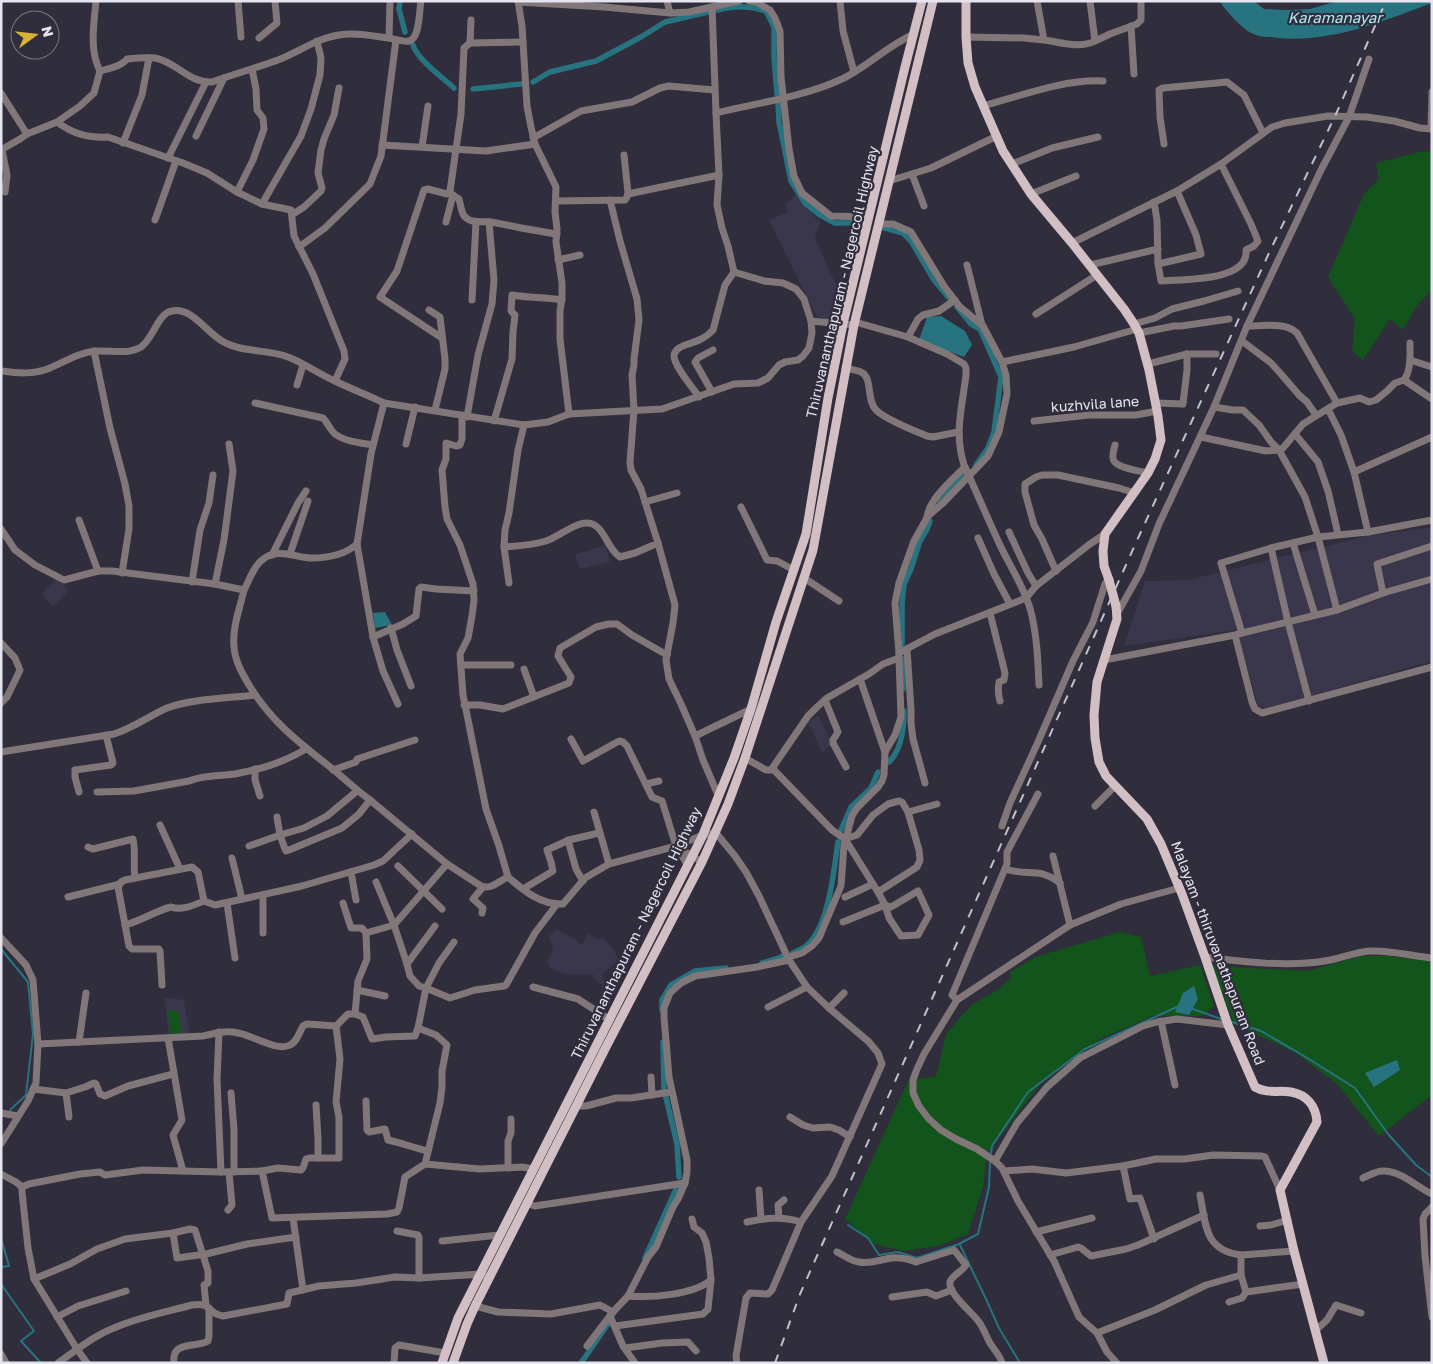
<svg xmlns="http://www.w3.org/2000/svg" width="1433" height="1364" font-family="'Golos Text',sans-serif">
	<rect width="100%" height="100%" fill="#302d3c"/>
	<g fill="#3a364c">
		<path d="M796,195L820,223L815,239L843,300L839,322L817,317L769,220L788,212L786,203Z"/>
		<path d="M1432,527V661L1266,709L1258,706L1237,630L1124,646L1145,581L1188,580L1367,536Z"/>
		<path d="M605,545L610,562L580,569L575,555Z"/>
		<path d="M57,578L69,590L53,606L41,594Z"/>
		<path d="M818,715L833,744L822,752L808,722Z"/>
		<path d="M557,929L575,939L582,945L588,933L597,939L603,938L613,949L619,961L601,975L613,993L607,1001L600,994L603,986L594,979L593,974H566L551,969L547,961L553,951L549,936Z"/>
		<path d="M164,997L184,1000L190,1035L169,1036Z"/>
	</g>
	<g fill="#13531c">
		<path d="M1424,151L1432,152V290L1416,307L1403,330L1390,319L1363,360L1352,351L1355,319L1328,277L1364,194L1379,179L1376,163Z"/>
		<path d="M1120,932L1141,937L1150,976L1200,965L1214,1006L1203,1016H1153L1102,1038L1045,1078L987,1153L983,1187L968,1234L938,1246L903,1251L874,1244L845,1219L908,1081L936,1076L946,1034L971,1005L999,989L1011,978L1010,972L1035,957Z"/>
		<path d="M1362,956H1391L1432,962V1095L1379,1136L1337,1084L1296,1053L1234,1024L1212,966L1307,971Z"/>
		<path d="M168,1010H178L182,1033H170Z"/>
	</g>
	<g fill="#277480">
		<path d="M1220,1H1254L1264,9L1287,10L1310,9L1338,1H1432V3C1381,22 1326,45 1271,37C1266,37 1261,37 1256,35C1243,31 1230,14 1222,5Z"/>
		<path d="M941,316L965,331L972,345L964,357L919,340L927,317Z"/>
		<path d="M385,612L392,625L375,628L373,613Z"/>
		<path d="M1194,986L1198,999L1189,1015L1175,1012L1183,993Z"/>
		<path d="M1397,1060L1400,1070L1374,1087L1365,1073Z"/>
	</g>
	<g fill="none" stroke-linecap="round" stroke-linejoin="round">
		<g stroke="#277480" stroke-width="2">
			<path d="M1,949L28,982L33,1034L26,1095L10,1110"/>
			<path d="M1190,1008L1221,1019"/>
			<path d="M1232,1022L1261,1031L1304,1056L1355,1088L1388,1134L1416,1165L1432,1177"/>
			<path d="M991,1153L992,1146L1028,1092L1085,1049L1179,1006"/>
			<path d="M848,1225L868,1238L879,1255L898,1252L917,1258L959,1244L978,1234L989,1187L990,1163"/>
			<path d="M1,1238L9,1266L1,1267"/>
			<path d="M960,1245L986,1299L999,1328L1020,1363"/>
			<path d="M1,1284L34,1331L21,1341L41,1363"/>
		</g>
		<g stroke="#277480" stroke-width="5.5">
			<path d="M400,1L399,9L405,32"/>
			<path d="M717,10C735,6 749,5 766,11L774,27V57L777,94"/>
			<path d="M413,45C417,59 442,77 454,88"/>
			<path d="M533,82L550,72L596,61L641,37L665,22L708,12"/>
			<path d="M473,89L521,84"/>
			<path d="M778,102L779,122L791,181L805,203L820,215L835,223H852"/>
			<path d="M881,227L903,233L911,241L934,280L949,298"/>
			<path d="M957,307L971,324L980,329L1001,377L994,432L988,448L976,465"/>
			<path d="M939,500L963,474"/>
			<path d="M902,645V604L904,584L911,569L920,541L927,529L930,521"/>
			<path d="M903,659V689"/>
			<path d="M889,762C901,750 904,728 904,711"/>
			<path d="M841,830L851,807L871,788L878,772"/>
			<path d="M793,953C797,951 803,949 806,946C829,928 834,869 838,842"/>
			<path d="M762,963L779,958L784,955"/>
			<path d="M662,1010V1000L671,985L695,971L726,968"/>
			<path d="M663,1042L664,1089L677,1144L679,1177"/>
			<path d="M645,1258L677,1187"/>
			<path d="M581,1363L610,1321"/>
		</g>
		<g stroke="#817779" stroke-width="7">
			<path d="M96,1C94,24 89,50 100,71"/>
			<path d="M238,1L241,37"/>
			<path d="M390,1L389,38C395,39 403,42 409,41C420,39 419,11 421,1"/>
			<path d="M518,1L522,26L527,106L531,127L535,144L556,187L555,212L557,229L556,242L562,283V298L560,311V339L569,414"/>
			<path d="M667,1L670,13L689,12L739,1"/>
			<path d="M749,1L756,2L770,10L775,18L780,31L781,77L789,149L794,176L802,193L831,216L869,217"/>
			<path d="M840,1L843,31L854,72"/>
			<path d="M518,2L604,7L670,13"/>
			<path d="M712,7L716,113"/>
			<path d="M1131,26L1134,74"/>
			<path d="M966,37L1024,38L1044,40L1037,1"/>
			<path d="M259,38L277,23L275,1"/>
			<path d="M1044,40C1060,42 1080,49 1095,41L1090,1"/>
			<path d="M317,41L321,58L320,75L311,109L301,136L262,204L237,192L207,173L183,163L108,137C88,138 73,134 57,122L80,106L94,93L100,71C109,68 121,67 127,59C136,58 146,57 155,58C177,62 188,83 212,82C234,74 256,68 278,60C299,52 317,38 339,35C355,32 372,36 389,38"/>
			<path d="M1095,41L1110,34L1137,24L1141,20V1"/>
			<path d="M470,43L471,20"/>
			<path d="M1,93L27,134L57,122"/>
			<path d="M983,106C1020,96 1064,79 1103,81"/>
			<path d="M1431,129L1432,92"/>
			<path d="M196,136L224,78"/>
			<path d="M533,138L581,111L632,102L660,88L669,86L714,90"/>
			<path d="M123,143L142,95L149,58"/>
			<path d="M1164,144L1160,117L1159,90L1163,88L1227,82L1244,95L1263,133"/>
			<path d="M382,145L486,151L535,144"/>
			<path d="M422,147L428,106"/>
			<path d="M1,150L20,139L27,134"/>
			<path d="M2,150L7,175L5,192"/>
			<path d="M168,158L206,82"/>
			<path d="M1012,164L1052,148L1098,137"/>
			<path d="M912,174L924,206"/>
			<path d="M889,181L931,168L997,136"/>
			<path d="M237,192L253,160L264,129L263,118L257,110L256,89L252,69"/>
			<path d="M449,193L459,199C461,205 461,213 465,217C472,224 483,221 491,222C513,226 535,231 557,234"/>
			<path d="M628,194L719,175"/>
			<path d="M1031,194L1076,176"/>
			<path d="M556,201L625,200L627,197L628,193L624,155"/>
			<path d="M1154,202L1157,220L1158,264L1161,281C1182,279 1249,282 1246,250L1254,246L1258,241L1251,224L1221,164"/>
			<path d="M262,204L291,210L294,236L313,274L344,351L345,359L335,381"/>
			<path d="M293,214L304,207L321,191L322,188L318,173L321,150L324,139L334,115L339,88"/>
			<path d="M155,220L176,161"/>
			<path d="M446,222L453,195"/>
			<path d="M879,224H893L911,232L944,286L960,307L983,326L1002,362L1006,375L1007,394L999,432L988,456L944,502L928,516L914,541L899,583L895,603L899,653"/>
			<path d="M1072,243L1177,191L1221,164L1272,127L1285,123L1328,116L1367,117L1394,121L1420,128L1432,129"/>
			<path d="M299,247L325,228L370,184L381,156L396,40"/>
			<path d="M558,260L580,255"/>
			<path d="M1158,264L1201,254L1196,235L1177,191"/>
			<path d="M967,265L982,325"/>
			<path d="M1090,265L1158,249"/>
			<path d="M734,272L728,246L722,228L717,205L719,175L716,113C757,103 803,97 842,79C867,67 887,46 914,34"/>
			<path d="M472,300L476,222"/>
			<path d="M429,310L440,317L445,359V369L435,410"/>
			<path d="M1036,314L1097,275"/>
			<path d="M855,322L908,337L947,354L964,364L966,368V375C962,408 954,433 964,465C976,491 987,517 999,543C1009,565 1025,588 1031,612C1037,636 1038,661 1039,685"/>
			<path d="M1134,324L1155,318L1172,309L1204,301L1238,291"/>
			<path d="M1247,326C1263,326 1286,322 1297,333L1337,403"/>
			<path d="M1139,333L1174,326H1181L1229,319"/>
			<path d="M908,337L918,319L923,315L939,311L955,300"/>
			<path d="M442,338L380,297L397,271L424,190L428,189L447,194L450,191L461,114L464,48L470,43L523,42"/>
			<path d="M1242,341L1271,363L1281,374L1299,395L1307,402L1316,415"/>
			<path d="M94,351L110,428L125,484L129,506V529L122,573"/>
			<path d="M1410,360L1432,367"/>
			<path d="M1002,362L1074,347L1137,329"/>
			<path d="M1152,363L1187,354H1216"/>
			<path d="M845,368C850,369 856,370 861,372C873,377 866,400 876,410C886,420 913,430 927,436L933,437L958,432"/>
			<path d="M1,371C17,373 34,375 50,368C64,362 80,352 96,351C110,350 128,355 141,347C153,339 158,313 172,311C192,307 205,331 222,341C242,353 267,349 288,357C304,363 319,374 335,381C351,389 368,395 384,403"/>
			<path d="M1404,380L1432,399"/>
			<path d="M297,385L303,365"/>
			<path d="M712,392L695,362L698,358L713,350"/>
			<path d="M699,397C693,388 674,366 674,356C674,350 680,347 685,345C695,342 705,339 713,330L725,285L734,272L764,281L783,283L796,289L804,299L811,321"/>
			<path d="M255,403L323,418C328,423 330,430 335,434C346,442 361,443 373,445"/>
			<path d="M1156,403L1183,404L1187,370V354"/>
			<path d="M1214,407L1233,410H1243L1259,425L1271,442L1279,450L1305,497L1318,537L1337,610"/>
			<path d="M1328,409L1341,435L1354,472L1368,532"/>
			<path d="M462,415V439L460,445L456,446L446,443V459L442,470L445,507L447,519L460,545L473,584L474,600L472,616L468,638L460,654L463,695L486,809L499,846L508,877"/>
			<path d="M467,417L478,355L492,304L494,280L489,222"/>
			<path d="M494,421L512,359L513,332L515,315L511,311L512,295C529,298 545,297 562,300"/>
			<path d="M1034,421L1089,415H1136L1157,411"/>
			<path d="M524,425L518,450L509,513L505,530L504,547C518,546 533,545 546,541C560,537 582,515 596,526C606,533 608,549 620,557L635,553L658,543L641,489L631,470L630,462L634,410L632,375L634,365V359L639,320L637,299L620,241L610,200"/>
			<path d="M1295,434L1318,462L1328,491L1338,534"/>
			<path d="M1201,437L1266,451L1279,450L1283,448L1303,424L1337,403L1360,398L1369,402L1376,400L1387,391L1395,383L1404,380C1411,371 1410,355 1410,343"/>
			<path d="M406,444L415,407"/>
			<path d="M1115,445C1114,450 1111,456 1114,461C1118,468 1140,471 1148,473"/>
			<path d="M1354,472L1432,437"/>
			<path d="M645,502L677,493"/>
			<path d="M741,507L767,560L777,561L794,570"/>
			<path d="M927,518C928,500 953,479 965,467"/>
			<path d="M79,520L98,571"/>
			<path d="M1,529L15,550L35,565L64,580L98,571H112L215,584L244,590C240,608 232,628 234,647C235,661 242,673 249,685C273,724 300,743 335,771C347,781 357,791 370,800L447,864L481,886C492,890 498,881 508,877C524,891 541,905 563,904L585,878L609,864L676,846L702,862"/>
			<path d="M1009,532L1028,573L1036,586"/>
			<path d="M978,538L994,574L1010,604"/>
			<path d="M658,543L675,605L673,623L666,660L669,679L681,704L695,736L703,760L718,795"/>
			<path d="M1293,543L1315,615"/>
			<path d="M357,544L373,637L383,671L398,704"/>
			<path d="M504,547L509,583"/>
			<path d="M1271,548L1288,622L1309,701"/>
			<path d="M290,554L308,501"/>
			<path d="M272,555L298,503L306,491"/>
			<path d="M1056,571L1042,539L1034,525L1025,492V484L1036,477L1042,475H1058L1119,488L1135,493"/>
			<path d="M804,578L839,601"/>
			<path d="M192,582L200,530L209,503L213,475"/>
			<path d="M215,584L224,540L233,471L229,444"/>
			<path d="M244,590C249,581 253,567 262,560C277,547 293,557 310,558C327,558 345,555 357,544L371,454L384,403L524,425L548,422L569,414L662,409L734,384L758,383L768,378L779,365L785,362L798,360L803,356L809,348L812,333L811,321L854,325"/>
			<path d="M1383,593L1377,564L1432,546"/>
			<path d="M990,613L1005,673L1004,680L999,682C998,688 998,694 1000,701"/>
			<path d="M1117,614L1141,571L1159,524L1214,407L1247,326L1321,170L1349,117L1369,59"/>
			<path d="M391,628L397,650L411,686"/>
			<path d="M1242,633L1221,563L1271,548L1318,537L1368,532L1432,520"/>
			<path d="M1238,634L1337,610L1383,593L1432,579"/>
			<path d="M373,637L403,624L416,616L419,589L421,587L436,589L474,591"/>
			<path d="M1,643L15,658L20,670L7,697L1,703"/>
			<path d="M907,649L911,710V723L913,739L925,783"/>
			<path d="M1104,660L1235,635L1252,702L1255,709L1262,713L1432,667"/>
			<path d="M461,665H511"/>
			<path d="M524,669L534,697"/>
			<path d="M860,679L885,752"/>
			<path d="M825,700L838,732L833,740V743L846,767"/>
			<path d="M464,705H480L503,709L569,683L571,677L558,656L560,648L596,627L609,624H617L632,635L667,655"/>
			<path d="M695,736L751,709"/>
			<path d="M571,739L583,761L619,741L623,742L627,746L652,797L662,801L676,846L688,866"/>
			<path d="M1,752L114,734C133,728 149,716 167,708C190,699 229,698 255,695"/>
			<path d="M745,758L766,770H771L808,716L817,707L827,698L869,674L883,664L899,658V653L935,634L1026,598L1036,586L1090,544L1105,534"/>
			<path d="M255,769V780L260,796"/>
			<path d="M773,769L832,830L845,839L878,892L885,905L889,918L901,936L918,935L929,915L918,891L891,907L885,905L843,922"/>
			<path d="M333,770L356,762L357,759L415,740"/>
			<path d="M646,784L659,781"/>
			<path d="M357,791L327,816L304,828L280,835L285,849L286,851L289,850L342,828L359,814L370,800"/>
			<path d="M79,792L75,777V770L111,765L113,763L106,735"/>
			<path d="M97,792L134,791L189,781C203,775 220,776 235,774C262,769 282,763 306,749"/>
			<path d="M1095,806L1115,786"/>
			<path d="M594,812L609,864"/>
			<path d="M908,812L937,804"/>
			<path d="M160,825L180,869"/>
			<path d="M1002,826L1010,803L1038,742L1073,661L1093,622L1105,584L1108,579"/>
			<path d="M845,839L857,835L873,815L888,804L899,801L902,802L908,812L919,850L920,860L917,867L878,892"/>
			<path d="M568,840L576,869L583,881"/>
			<path d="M249,846L280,835L277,817"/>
			<path d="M676,846L703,835L716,833L735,856L746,872L759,896L789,960L807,987L829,1008L869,1042L878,1053L882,1064L832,1176L801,1222L772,1290L768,1294L750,1293L746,1298L736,1356L737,1363"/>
			<path d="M88,847L93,849L133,839C136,852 133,865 135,878"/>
			<path d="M1053,856L1070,925"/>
			<path d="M232,858L242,899"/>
			<path d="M398,866L442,909"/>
			<path d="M1005,869C1028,877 1038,866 1060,883"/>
			<path d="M351,872L356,900"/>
			<path d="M376,882L394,925L407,964L410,976L419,986L426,988L418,1028L436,1035L447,1045L442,1071V1087L440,1103L425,1164"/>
			<path d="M523,889L553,871L551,862L547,850L569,840L599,833"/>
			<path d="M263,895V933"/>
			<path d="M68,897L120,884"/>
			<path d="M845,897L873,884"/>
			<path d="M227,903L235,958"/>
			<path d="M482,913L483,908L473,899L483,887"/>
			<path d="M125,925C141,921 155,911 171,907C182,911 194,905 204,901"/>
			<path d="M366,933L394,925L447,864"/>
			<path d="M1,938L26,965L33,980L38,1044L36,1083L28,1101L1,1144"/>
			<path d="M454,942L439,963L426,988L450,998L475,990L504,986L506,985L535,933L557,904"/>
			<path d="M789,957L802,953L812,946L819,938L841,886L844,845L852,816L857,808L878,787L882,781L884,775L885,752L895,735L901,717L899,658"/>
			<path d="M1205,957C1245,962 1286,967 1325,961C1340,959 1355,952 1370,951C1391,950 1411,956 1432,958"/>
			<path d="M407,964L435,926"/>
			<path d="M162,985L160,951L159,949H132L129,946L118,887L121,882L125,880L192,867L198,872L204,901L215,905L302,886L374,865L383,861L412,834"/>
			<path d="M533,987L578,999L610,1020"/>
			<path d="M357,990L385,996"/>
			<path d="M957,1000L952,995L1007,864V852L1038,794"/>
			<path d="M768,1007L807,987"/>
			<path d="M829,1008L844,993"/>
			<path d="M355,1014L363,1017L372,1039L386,1037L415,1036L418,1028"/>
			<path d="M1161,1021L1175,1085"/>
			<path d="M219,1032L217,1079L221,1172"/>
			<path d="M168,1038L182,1120L173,1135L183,1171"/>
			<path d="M79,1042L86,993"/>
			<path d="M38,1044L203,1036C215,1033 226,1030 238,1033C252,1035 277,1052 290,1045C297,1042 299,1033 303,1026L307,1024L336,1026"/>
			<path d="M651,1077L652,1095"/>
			<path d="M33,1089L66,1093"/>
			<path d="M231,1093L234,1129V1172"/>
			<path d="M366,1101L367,1130L369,1132L385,1129L388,1140C402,1143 414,1148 428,1151"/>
			<path d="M316,1105L318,1139V1158"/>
			<path d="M578,1106H586L616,1098H631L671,1092"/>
			<path d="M1,1113L18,1116"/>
			<path d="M69,1117L66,1093L85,1087L94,1083L96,1084L100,1094L105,1096L128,1086L173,1074"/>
			<path d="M790,1117L803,1125L813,1128L830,1127L839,1130L850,1137"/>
			<path d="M995,1161L1017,1123L1047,1087L1080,1058L1143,1026L1157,1022L1177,1019L1228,1025"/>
			<path d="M508,1168V1141L511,1133V1119"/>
			<path d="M262,1171L278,1168L301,1170L303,1168L306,1159L309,1158H339V1117L336,1102L340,1059L336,1026L348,1014H355L358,981L367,959L366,933L362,928H351L343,903"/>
			<path d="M1004,1171L1032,1169L1066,1173L1123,1166"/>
			<path d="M1,1174L16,1182L22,1187"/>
			<path d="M1363,1178C1370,1175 1377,1170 1385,1171C1402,1172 1417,1187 1432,1194"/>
			<path d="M759,1190L761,1219"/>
			<path d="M1200,1195C1206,1225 1204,1250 1241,1255"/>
			<path d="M528,1204L535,1206L685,1183"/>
			<path d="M1432,1207L1425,1214L1423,1219L1425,1256L1432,1317"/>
			<path d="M228,1210L232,1205L229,1172"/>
			<path d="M293,1218L303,1290"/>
			<path d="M779,1218L778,1205L784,1200"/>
			<path d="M747,1222C766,1218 783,1216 801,1222"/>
			<path d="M1260,1226L1271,1225L1288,1220"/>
			<path d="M397,1231L418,1235L419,1237V1278"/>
			<path d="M1036,1232L1092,1218"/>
			<path d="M173,1233L190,1229L195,1230L208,1271V1283L204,1285L206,1305"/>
			<path d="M1154,1239L1140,1198L1130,1199L1123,1166L1156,1159H1185L1213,1155L1262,1156L1265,1157L1280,1190"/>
			<path d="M442,1241L499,1235"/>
			<path d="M837,1252C844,1255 851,1261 859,1262C869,1264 876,1261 886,1259C897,1256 906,1258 916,1262L954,1250L966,1265C963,1271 952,1275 950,1282C948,1294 973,1313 979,1322C984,1329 986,1336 990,1343C994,1350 1000,1355 1002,1363"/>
			<path d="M1050,1255L1078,1247L1081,1248L1091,1256L1126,1249L1138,1245L1204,1215"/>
			<path d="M1241,1275L1246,1292"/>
			<path d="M34,1279L70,1264L97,1249L125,1239L173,1233L177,1258L206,1254L247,1244L296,1237"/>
			<path d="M628,1296C651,1298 693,1295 711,1280L709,1258L706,1242L702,1233L694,1227L692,1219"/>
			<path d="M892,1297L927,1292L936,1296L952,1290"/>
			<path d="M1229,1302L1242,1298L1246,1292L1303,1284"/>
			<path d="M475,1306L498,1312L551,1314L600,1305L613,1312"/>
			<path d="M610,1316L623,1346L635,1363"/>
			<path d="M57,1317L78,1306L126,1291"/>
			<path d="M615,1326L703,1314L708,1309L711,1280"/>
			<path d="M1315,1331L1327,1320L1336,1305L1361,1313"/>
			<path d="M1097,1333L1079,1317L1054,1261L1018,1201L1002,1168L995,1161L977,1149L956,1139L941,1130L928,1118L919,1106L913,1093V1080L917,1069L924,1054L957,1000L1070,925L1121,904L1179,888"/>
			<path d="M587,1346L613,1312L628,1296L648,1257L656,1247L673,1207L678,1199L685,1183L687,1173V1160L669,1077L664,1017V1008L670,993L681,983L695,976L757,967L789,960"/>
			<path d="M625,1348L662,1343L688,1342L696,1351"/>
			<path d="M1,1354L6,1363"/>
			<path d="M58,1363C75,1351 95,1335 114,1328C139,1317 166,1312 192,1305C214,1302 206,1314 223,1316L287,1304L289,1293L319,1286L356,1283L395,1277L419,1278L481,1274L489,1278"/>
			<path d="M87,1363L77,1349L34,1279L28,1248L22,1192V1187L29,1184L80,1174L100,1172L105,1175L143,1170L221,1172L262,1171L272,1218L387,1214L397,1212L399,1208L405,1177L425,1164L480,1169L522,1167L534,1169"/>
			<path d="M174,1363C171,1340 197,1348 208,1341L209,1336V1308"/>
			<path d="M394,1363L395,1348L399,1345L445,1353"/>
			<path d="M1117,1363L1107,1352L1097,1333L1155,1310L1206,1285L1241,1275V1255L1294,1251"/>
		</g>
		<g stroke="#d2bfc3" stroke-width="9">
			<path d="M966,1V37L968,63L975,87L1003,151L1031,194L1072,243L1124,309L1134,324L1139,333L1149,370L1158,416L1161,440L1155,459L1148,473L1105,534L1103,551L1104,566L1109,580"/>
			<path d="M1116,606L1117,619L1097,682L1094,715L1095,738L1099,762L1106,776L1147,819L1161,844L1182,894L1205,957L1228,1025L1255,1087C1267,1094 1278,1090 1291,1092C1307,1095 1316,1106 1317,1122L1280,1190L1294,1251L1324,1363"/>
			<path d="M442,1363L458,1318L702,837L734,758L751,709L776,622L806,534L828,398L843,324L905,67L922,1"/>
			<path d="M453,1363L467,1324L475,1306L605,1049L702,862L728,804L745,758L813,550L854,325L933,1"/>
		</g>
		<path stroke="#c1c0cb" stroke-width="2" stroke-dasharray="9 9" stroke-linecap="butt" d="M775,1363L800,1294L1134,547L1269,253L1336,114L1386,1"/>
		<path stroke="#d2bfc3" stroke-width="9" d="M1109,580L1116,606"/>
	</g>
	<g text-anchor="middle" stroke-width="4.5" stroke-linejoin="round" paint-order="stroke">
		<g font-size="14" fill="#e6e5ef" stroke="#302d3c">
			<text transform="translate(842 282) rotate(-77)" y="5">Thiruvananthapuram - Nagercoil Highway</text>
			<text transform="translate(1095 404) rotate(-4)" y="5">kuzhvila lane</text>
			<text transform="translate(636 933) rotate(-64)" y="5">Thiruvananthapuram - Nagercoil Highway</text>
			<text transform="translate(1218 953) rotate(69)" y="5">Malayam - thiruvanathapuram Road</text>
		</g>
		<g font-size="15" font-style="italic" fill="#afebf6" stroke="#302d3c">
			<text x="1335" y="23">Karamanayar</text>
		</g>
	</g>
	<rect width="1433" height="1364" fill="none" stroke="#e6e5ef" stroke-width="5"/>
	<g transform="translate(35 35) rotate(75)"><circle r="24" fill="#302d3c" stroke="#797784"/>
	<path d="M0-4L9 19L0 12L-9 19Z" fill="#d9b334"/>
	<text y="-8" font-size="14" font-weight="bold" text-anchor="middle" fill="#e6e5ef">N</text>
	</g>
</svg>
